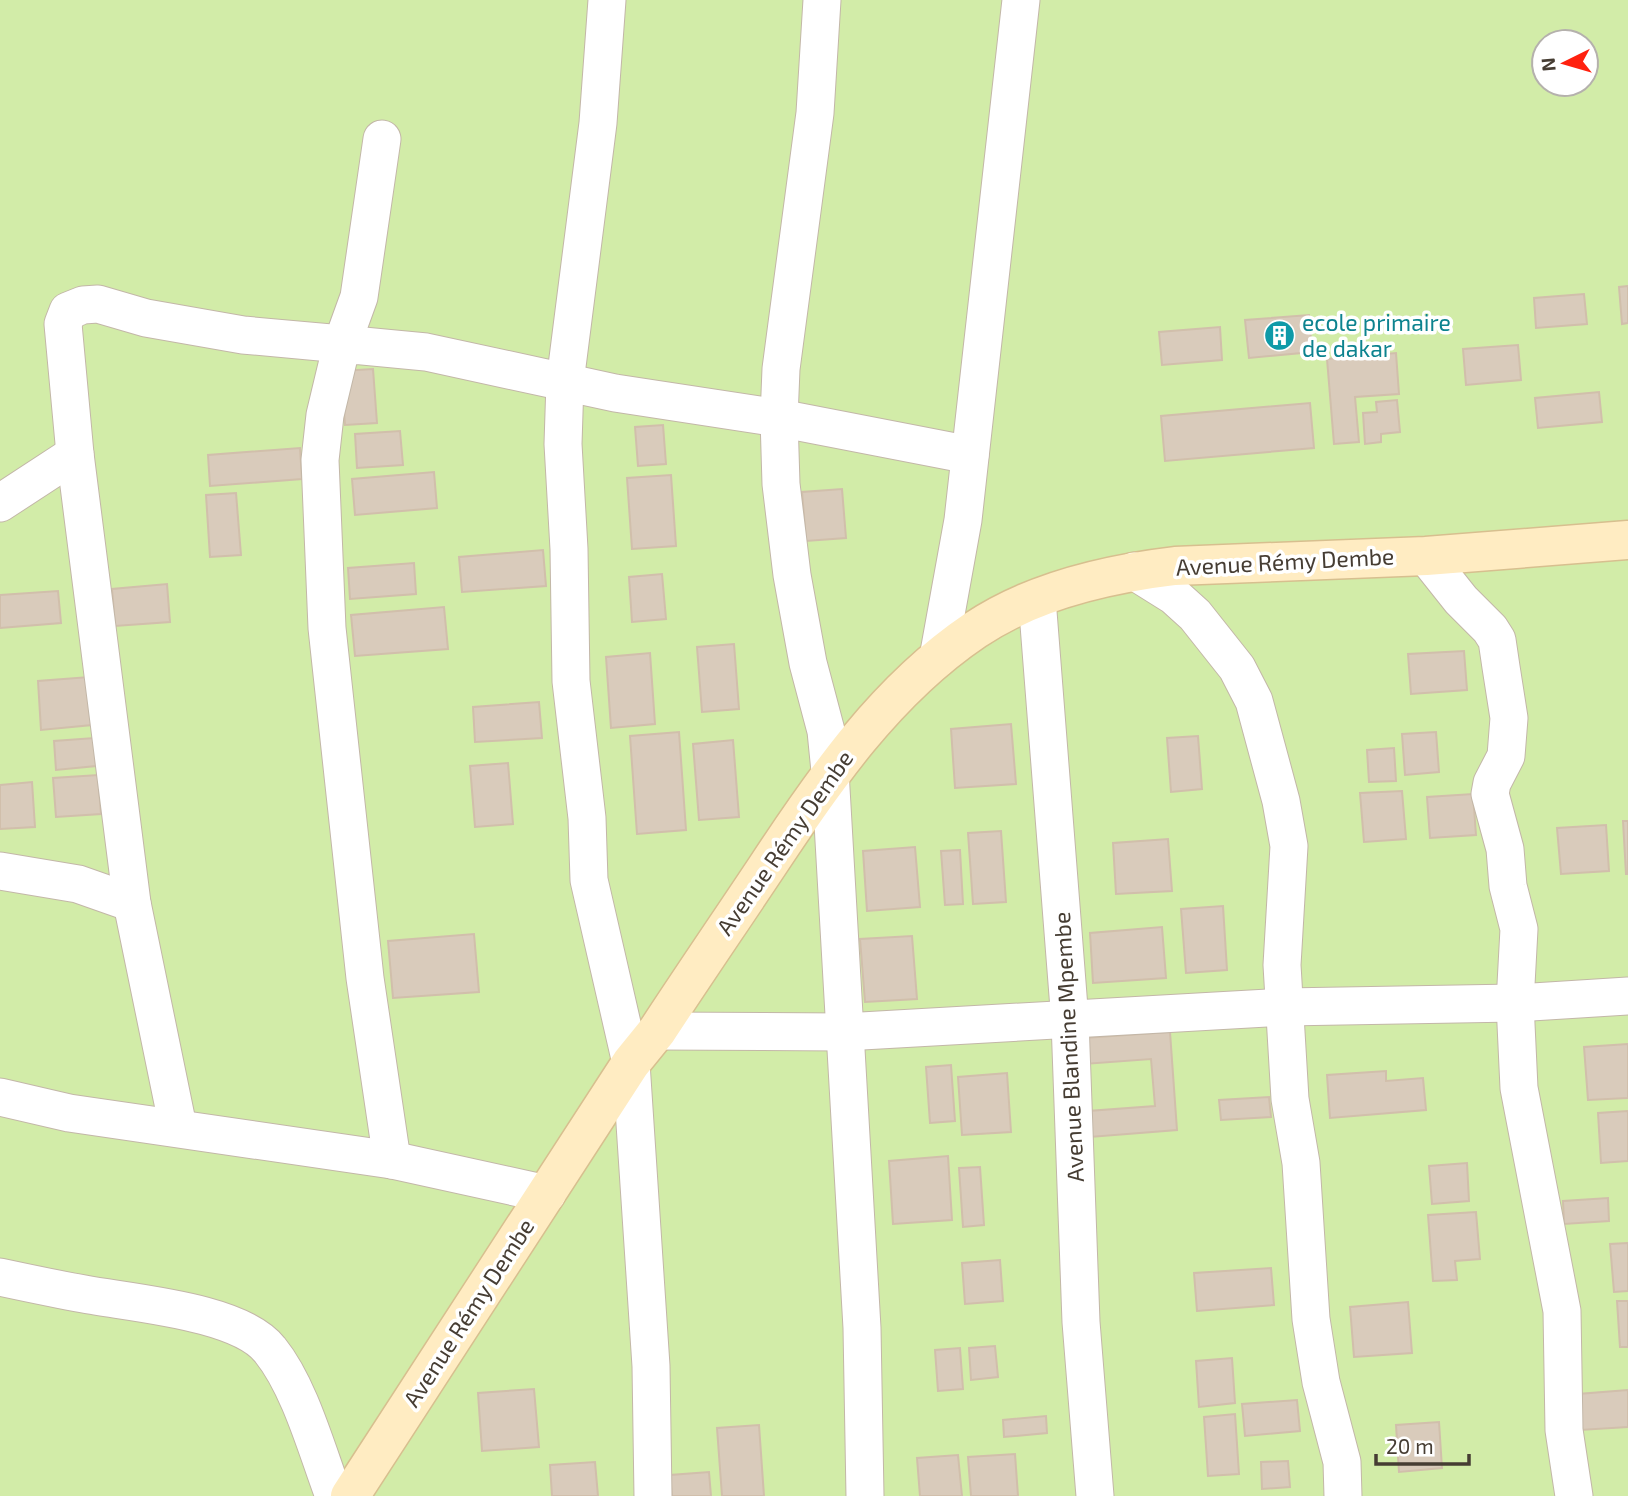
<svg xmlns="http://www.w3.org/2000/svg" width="1628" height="1496" font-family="'Exo 2',sans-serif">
	<rect width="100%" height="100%" fill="#f3ede4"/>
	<path fill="#d2eca8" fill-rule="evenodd" d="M0,0H1628V1496H0ZM1544,42H1586V84H1544Z"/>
	<g fill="#d9cbbb" stroke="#d1bfab" stroke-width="2">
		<path d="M1628,286V323L1622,324L1619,287Z"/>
		<path d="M1584,294L1587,324L1536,328L1534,298Z"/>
		<path d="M1309,315L1312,352L1249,358L1245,320Z"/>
		<path d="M1220,327L1222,360L1162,365L1159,332Z"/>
		<path d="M1518,345L1521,380L1466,385L1463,349Z"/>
		<path d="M1396,353L1399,394L1355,397L1359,442L1334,444L1327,359Z"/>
		<path d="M373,369L377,423L345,425L341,371Z"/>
		<path d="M1599,392L1602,422L1538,428L1535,398Z"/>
		<path d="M1397,400L1400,432L1381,434V442L1365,444L1363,413L1377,412L1376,402Z"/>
		<path d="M1310,403L1314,448L1165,461L1161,416Z"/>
		<path d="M663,425L666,464L638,466L635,427Z"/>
		<path d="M400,431L403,465L357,468L355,434Z"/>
		<path d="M300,448L302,479L210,486L208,455Z"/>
		<path d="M434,472L437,508L355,515L352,479Z"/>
		<path d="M671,475L676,546L632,549L627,478Z"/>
		<path d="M842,489L846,538L806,541L802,492Z"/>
		<path d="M236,493L241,555L210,557L206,495Z"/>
		<path d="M543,550L546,586L462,592L459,557Z"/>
		<path d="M414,563L416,594L350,599L348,568Z"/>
		<path d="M662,574L666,619L632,622L629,577Z"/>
		<path d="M167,584L170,622L115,626L112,589Z"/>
		<path d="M58,591L61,623L0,628V595Z"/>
		<path d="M444,607L448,649L355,656L351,615Z"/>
		<path d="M734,644L739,709L702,712L697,647Z"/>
		<path d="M1464,651L1467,690L1411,694L1408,654Z"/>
		<path d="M650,653L655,724L611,728L606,657Z"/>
		<path d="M89,677L92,725L41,730L38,681Z"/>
		<path d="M539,702L542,738L475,742L473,707Z"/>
		<path d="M1011,724L1016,784L955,788L951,729Z"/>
		<path d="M679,732L686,830L637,834L630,736Z"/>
		<path d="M1436,732L1439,772L1405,775L1402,734Z"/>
		<path d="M1198,736L1202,789L1171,792L1167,738Z"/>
		<path d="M94,738L96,766L56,770L54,741Z"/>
		<path d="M733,740L739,817L699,820L693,744Z"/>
		<path d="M1394,748L1396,781L1369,782L1367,750Z"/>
		<path d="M508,763L513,824L475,827L470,766Z"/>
		<path d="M98,775L101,814L56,817L53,778Z"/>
		<path d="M32,782L35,827L0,829V785Z"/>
		<path d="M1402,791L1406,839L1364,842L1360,793Z"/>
		<path d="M1473,794L1476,835L1430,838L1427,797Z"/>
		<path d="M1623,821H1628V874H1626Z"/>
		<path d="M1606,825L1609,871L1561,874L1557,828Z"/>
		<path d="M1001,831L1006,902L973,904L968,833Z"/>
		<path d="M1168,839L1172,891L1116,894L1113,843Z"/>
		<path d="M915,847L920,907L867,911L863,851Z"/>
		<path d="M960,850L963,904L945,905L941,851Z"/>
		<path d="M1223,906L1227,970L1186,973L1181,909Z"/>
		<path d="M1162,927L1166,978L1093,983L1090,933Z"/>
		<path d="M474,934L479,992L393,998L388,941Z"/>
		<path d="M912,936L917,999L865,1002L860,939Z"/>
		<path d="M1170,1032L1177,1130L1090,1137L1088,1111L1155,1106L1151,1059L1084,1064L1083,1038Z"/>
		<path d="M1628,1044V1098L1588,1100L1584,1047Z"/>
		<path d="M951,1065L955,1121L930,1123L926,1067Z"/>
		<path d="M1386,1071V1081L1423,1078L1426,1110L1330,1118L1327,1075Z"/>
		<path d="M1007,1073L1011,1132L962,1135L958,1077Z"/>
		<path d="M1269,1097L1271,1117L1221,1120L1219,1100Z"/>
		<path d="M1628,1111V1161L1601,1163L1598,1113Z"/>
		<path d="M948,1156L952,1220L893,1224L889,1161Z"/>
		<path d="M1467,1163L1469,1201L1432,1204L1429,1166Z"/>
		<path d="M980,1167L984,1225L963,1227L959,1168Z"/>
		<path d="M1608,1198L1609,1221L1564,1224L1563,1201Z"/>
		<path d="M1476,1212L1480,1259L1455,1261L1457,1280L1433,1281L1428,1215Z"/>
		<path d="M1628,1243V1291L1614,1292L1610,1244Z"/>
		<path d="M1000,1260L1003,1301L965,1304L962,1263Z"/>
		<path d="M1271,1268L1274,1305L1197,1311L1194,1273Z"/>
		<path d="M1617,1301H1628V1347H1620Z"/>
		<path d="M1408,1302L1412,1353L1354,1357L1350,1307Z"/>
		<path d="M995,1346L998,1377L971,1380L969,1348Z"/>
		<path d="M960,1348L963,1389L938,1391L935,1350Z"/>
		<path d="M1232,1358L1235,1403L1199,1407L1196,1361Z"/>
		<path d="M534,1389L539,1447L482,1451L478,1393Z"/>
		<path d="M1628,1390V1427L1580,1430L1578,1394Z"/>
		<path d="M1297,1400L1300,1431L1245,1436L1242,1404Z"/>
		<path d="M1235,1414L1239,1474L1208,1476L1204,1417Z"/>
		<path d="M1046,1416L1047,1433L1004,1437L1003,1420Z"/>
		<path d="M1439,1422L1442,1468L1399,1472L1396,1425Z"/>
		<path d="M759,1425L764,1496H722L717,1428Z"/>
		<path d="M1015,1454L1018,1496H971L968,1457Z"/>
		<path d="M958,1455L962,1496H920L917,1458Z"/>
		<path d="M1288,1461L1290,1487L1262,1489L1261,1462Z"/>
		<path d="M595,1462L598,1496H552L550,1465Z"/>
		<path d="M709,1472L711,1496H672L670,1475Z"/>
	</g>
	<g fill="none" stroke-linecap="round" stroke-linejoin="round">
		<defs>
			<g id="street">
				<path d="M607,0L598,123L565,382L563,444L569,549L571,681L587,818L589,880L631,1063L651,1366L653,1496"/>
				<path d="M822,0L815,113L781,369L779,418L781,484L792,575L808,663L826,731L830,771L862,1328L865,1496"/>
				<path d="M0,503L75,454"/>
				<path d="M1426,556L1461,600L1490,629L1497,640L1501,667L1509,718L1506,756L1492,783L1490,794L1505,849L1508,886L1519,929L1515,1003L1519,1088L1562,1311L1564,1430L1574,1496"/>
				<path d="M1134,571L1174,596L1195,615L1237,668L1254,701L1281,801L1289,846L1282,965L1290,1099L1301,1163L1311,1319L1321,1382L1342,1462L1343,1496"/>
				<path d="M1037,599L1070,1021L1081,1322L1095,1496"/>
				<path d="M938,658L963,520L1021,0"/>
				<path d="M0,871L78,884L132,903"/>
				<path d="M657,1031L844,1032L1285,1007L1515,1003L1628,996"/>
				<path d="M0,1097L69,1113L392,1160L547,1194"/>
				<path d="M178,1127L132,903L75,454L63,324L68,311L83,305L98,304L146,318L243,335L342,344L359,297L382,139"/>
				<path d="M392,1160L365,978L327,628L320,460L325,415L342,344L426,352L615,393L779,418L970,455"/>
				<path d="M0,1277C28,1283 56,1289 84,1294C131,1303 240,1311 270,1350C300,1387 317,1451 334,1496"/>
			</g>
			<path id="secondary" d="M350,1496L631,1063L657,1031C693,976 730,922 766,868C824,780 886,690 975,630C1033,591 1107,574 1175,566L1426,556L1628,540"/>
		</defs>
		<use href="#street" stroke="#c3b7a8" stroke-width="39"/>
		<use href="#secondary" stroke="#d7bf8f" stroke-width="41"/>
		<use href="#street" stroke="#fff" stroke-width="37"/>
		<use href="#secondary" stroke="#ffecc2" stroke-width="38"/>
	</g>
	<defs>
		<symbol id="building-disc" viewBox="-11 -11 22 22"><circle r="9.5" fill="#0f9aa8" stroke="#fff"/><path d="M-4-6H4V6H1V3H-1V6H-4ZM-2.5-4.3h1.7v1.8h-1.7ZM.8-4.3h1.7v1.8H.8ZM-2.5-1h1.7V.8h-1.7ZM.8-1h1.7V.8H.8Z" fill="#fff"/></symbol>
	</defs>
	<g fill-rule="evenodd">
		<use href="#building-disc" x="1262" y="318" width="35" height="35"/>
	</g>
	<g text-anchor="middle" stroke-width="7" stroke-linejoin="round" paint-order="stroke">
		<g font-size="23" fill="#0d838f" stroke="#fff" text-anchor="start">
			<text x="1302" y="331">ecole primaire<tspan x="1302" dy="26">de dakar</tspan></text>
		</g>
		<g font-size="23" fill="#463d33" stroke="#fff">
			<text transform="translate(1285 562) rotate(-3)" y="8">Avenue Rémy Dembe</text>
			<text transform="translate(785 843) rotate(-55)" y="8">Avenue Rémy Dembe</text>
			<text transform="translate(1069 1047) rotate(-93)" y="8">Avenue Blandine Mpembe</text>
			<text transform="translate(469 1313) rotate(-57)" y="8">Avenue Rémy Dembe</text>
		</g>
	</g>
	<g transform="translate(1565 63) rotate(265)"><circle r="33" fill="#ffffff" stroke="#b5b1ad" stroke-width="2"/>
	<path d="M0-5L12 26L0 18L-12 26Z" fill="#ff210f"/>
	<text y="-10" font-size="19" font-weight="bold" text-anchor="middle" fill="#463d33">N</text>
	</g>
	<path d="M1376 1454v10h93v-10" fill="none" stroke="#463d33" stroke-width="3.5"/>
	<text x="1386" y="1454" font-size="21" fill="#463d33" stroke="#ffffff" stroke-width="5" paint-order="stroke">20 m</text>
</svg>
